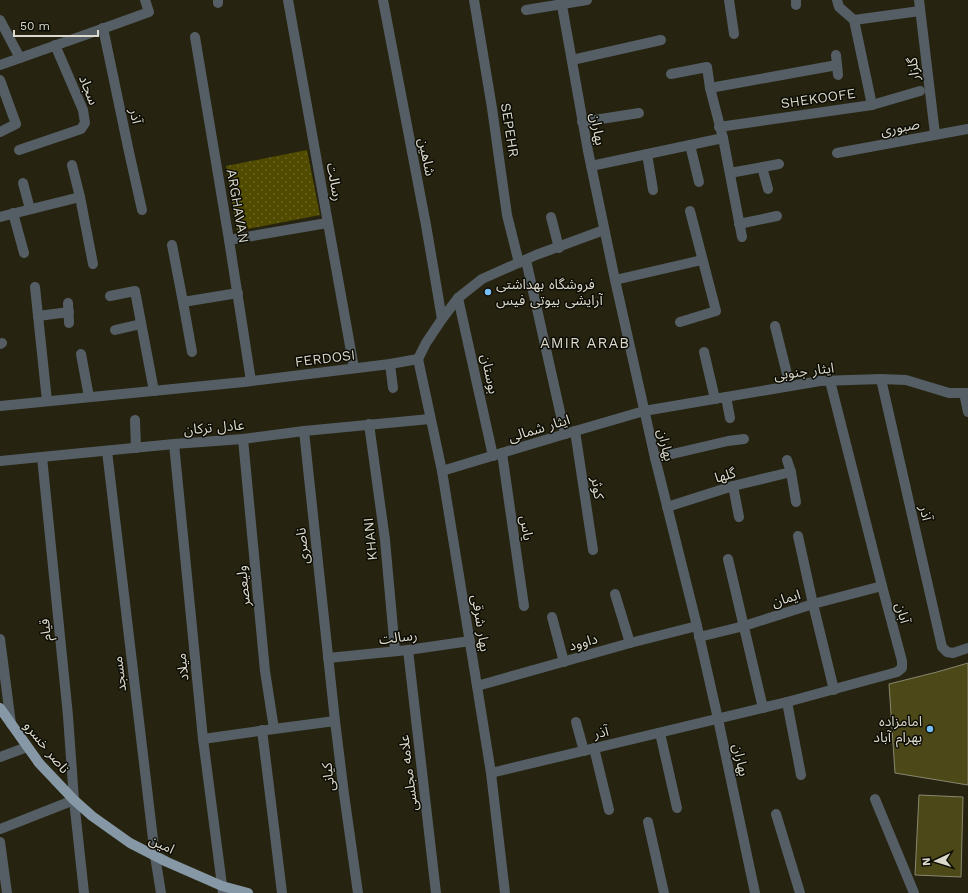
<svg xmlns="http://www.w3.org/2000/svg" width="968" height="893" font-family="'Work Sans','Noto Sans Arabic',sans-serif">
	<defs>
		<pattern id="park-dots" width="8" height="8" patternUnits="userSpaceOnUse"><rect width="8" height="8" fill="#514b00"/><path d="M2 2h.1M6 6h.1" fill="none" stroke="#696424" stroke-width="1.8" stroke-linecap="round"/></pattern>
	</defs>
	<rect width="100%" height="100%" fill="#262410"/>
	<path fill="url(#park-dots)" d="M307,150L320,215L237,231L226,166Z"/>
	<g fill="#4c4818" stroke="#88876f">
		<path d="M968,663V785L895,773L889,684L937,672Z"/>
		<path d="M919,795L963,797L961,877L915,875Z"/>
	</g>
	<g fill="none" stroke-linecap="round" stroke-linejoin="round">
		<g stroke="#555e65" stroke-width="10">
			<path d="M218,0V3"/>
			<path d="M288,0L354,368"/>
			<path d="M383,0L426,225L442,319"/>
			<path d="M474,0L492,108L507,215L519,263"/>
			<path d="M561,0L588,151L615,280L655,458L697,626L718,719L755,893"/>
			<path d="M729,0L734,34"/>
			<path d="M796,0V5"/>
			<path d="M837,0L839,7L854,20L872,105"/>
			<path d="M919,0L935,134"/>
			<path d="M526,10L587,0"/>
			<path d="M0,20L20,58"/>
			<path d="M854,20L920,11"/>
			<path d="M103,28L129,152L142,210"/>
			<path d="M195,37L229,240L251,381"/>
			<path d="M836,55L838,75"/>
			<path d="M572,60L661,40"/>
			<path d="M0,65L113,25L149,12L145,0"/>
			<path d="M671,74L707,67L710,88L723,138L742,237"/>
			<path d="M0,80L16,124L0,132"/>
			<path d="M710,88L837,65"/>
			<path d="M582,122L639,113"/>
			<path d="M719,127L872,105L920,91"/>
			<path d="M690,145L699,182"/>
			<path d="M19,150L81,129L85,123L83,110L55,45"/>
			<path d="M837,153L968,129"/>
			<path d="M647,154L653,190"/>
			<path d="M72,165L80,197L93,264"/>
			<path d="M591,166L723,138"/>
			<path d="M762,167L768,189"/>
			<path d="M730,173L779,164"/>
			<path d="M23,183L30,209"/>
			<path d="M13,213L24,253"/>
			<path d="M0,217L80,197"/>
			<path d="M551,217L559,248"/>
			<path d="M739,224L777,216"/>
			<path d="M229,240L327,223"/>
			<path d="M172,245L183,302L192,352"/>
			<path d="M526,260L565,434"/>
			<path d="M615,280L702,260"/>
			<path d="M35,287L47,401"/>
			<path d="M110,296L135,291L154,391"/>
			<path d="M458,298L493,456"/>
			<path d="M183,302L238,293"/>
			<path d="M68,303L69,323"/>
			<path d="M38,316L69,312"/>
			<path d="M680,322L716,311L690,211"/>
			<path d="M775,326L790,386"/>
			<path d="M115,330L141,324"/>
			<path d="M0,344L2,343"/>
			<path d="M704,352L715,399"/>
			<path d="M81,354L89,397"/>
			<path d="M418,359L442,471L477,686L491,773L505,893"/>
			<path d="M390,364L393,388"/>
			<path d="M881,379L942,647L947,652L953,653L968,648"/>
			<path d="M964,393L968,412"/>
			<path d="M726,397L730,418"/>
			<path d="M0,406L244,382L390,364L418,359L426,343L442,319L458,298L482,279L536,255L604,230"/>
			<path d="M135,420L136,448"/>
			<path d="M369,424L385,540L395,651"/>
			<path d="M304,431L335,721L344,794L358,893"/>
			<path d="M575,431L593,550"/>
			<path d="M243,439L265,671L274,729"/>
			<path d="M174,444L203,739L223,893"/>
			<path d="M107,451L155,856L161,893"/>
			<path d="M502,453L524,606"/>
			<path d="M42,457L68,716L74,800L84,893"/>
			<path d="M655,458L728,441L744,439"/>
			<path d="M787,460L791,472L796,502"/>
			<path d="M0,461L174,444L243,439L304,431L430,419"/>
			<path d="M442,471L565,434L644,411L820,381L881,379L906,380L949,393H968"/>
			<path d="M733,486L739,517"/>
			<path d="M667,507L733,486L791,472"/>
			<path d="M798,536L813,604L834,690"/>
			<path d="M728,559L763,708"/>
			<path d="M615,594L630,643"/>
			<path d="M552,617L564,662"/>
			<path d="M699,637L744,626L813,604L882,586"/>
			<path d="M0,639L11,724"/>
			<path d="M408,650L436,893"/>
			<path d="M328,658L408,650L470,641"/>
			<path d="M477,686L630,643L697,626"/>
			<path d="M787,702L801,775"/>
			<path d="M576,722L584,751"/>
			<path d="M262,730L274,827L282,893"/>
			<path d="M660,733L677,808"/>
			<path d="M203,739L274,729L335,721"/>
			<path d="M594,748L609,810"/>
			<path d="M0,757L27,747"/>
			<path d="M491,773L787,702L897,672L902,668V661L882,586L830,381"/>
			<path d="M875,799L914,893"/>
			<path d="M776,814L800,893"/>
			<path d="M648,822L664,893"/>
			<path d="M0,829L74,800"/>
			<path d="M0,842L7,893"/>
		</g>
		<path stroke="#8698a6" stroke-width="10" d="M0,708L39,763L74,800L92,816L130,843L167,862L222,886L248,893"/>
	</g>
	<g fill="#77bff7" stroke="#0e0d05" stroke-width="1.5">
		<circle cx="488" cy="292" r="4"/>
		<circle cx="930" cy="729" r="4"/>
	</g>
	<g text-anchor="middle" stroke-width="3" stroke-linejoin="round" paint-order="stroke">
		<g font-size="14" fill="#dad9cc" stroke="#0e0d05">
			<text transform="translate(913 69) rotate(-97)" y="5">گلزار</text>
			<text transform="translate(89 90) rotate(69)" y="5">سجاد</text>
			<text transform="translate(818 98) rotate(-8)" y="5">SHEKOOFE</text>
			<text transform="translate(136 116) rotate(78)" y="5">آذر</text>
			<text transform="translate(900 127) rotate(-11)" y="5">صبوری</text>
			<text transform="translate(598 129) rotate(80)" y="5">بهاران</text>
			<text transform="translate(510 130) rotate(81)" y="5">SEPEHR</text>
			<text transform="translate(427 157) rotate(79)" y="5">شاهین</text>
			<text transform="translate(335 182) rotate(80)" y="5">رسالت</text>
			<text transform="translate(238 206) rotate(80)" y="5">ARGHAVAN</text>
			<text transform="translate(325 358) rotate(-7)" y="5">FERDOSI</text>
			<text transform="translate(804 371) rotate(-7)" y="5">ایثار جنوبی</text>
			<text transform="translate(490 374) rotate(78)" y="5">بوستان</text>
			<text transform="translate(214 427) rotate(-5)" y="5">عادل ترکان</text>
			<text transform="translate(539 428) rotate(-17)" y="5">ایثار شمالی</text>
			<text transform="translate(666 445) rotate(77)" y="5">بهاران</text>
			<text transform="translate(725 475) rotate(-16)" y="5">گلها</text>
			<text transform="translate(598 488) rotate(82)" y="5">کوثر</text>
			<text transform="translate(926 513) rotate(77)" y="5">آذر</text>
			<text transform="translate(527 528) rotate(82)" y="5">یاس</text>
			<text transform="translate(370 539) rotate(-96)" y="5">KHANI</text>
			<text transform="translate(302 546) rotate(-96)" y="5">ناصری</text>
			<text transform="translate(243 586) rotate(-96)" y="5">ولیعصر</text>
			<text transform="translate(786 598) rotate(-17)" y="5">ایمان</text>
			<text transform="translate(903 613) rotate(75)" y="5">آبان</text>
			<text transform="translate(481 623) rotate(81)" y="5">بهار شرقی</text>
			<text transform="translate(45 630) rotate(-96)" y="5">قیام</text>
			<text transform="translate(398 637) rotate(-7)" y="5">رسالت</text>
			<text transform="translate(583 642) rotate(-16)" y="5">داوود</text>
			<text transform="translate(182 667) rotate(-96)" y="5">میلاد</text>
			<text transform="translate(119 674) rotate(-97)" y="5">مسجد</text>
			<text transform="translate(601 732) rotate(-13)" y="5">آذر</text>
			<text transform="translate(47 747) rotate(51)" y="5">ناصر خسرو</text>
			<text transform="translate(741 760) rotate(78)" y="5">بهاران</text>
			<text transform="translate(408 773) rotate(-97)" y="5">علامه مجلسی</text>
			<text transform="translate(328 777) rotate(-97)" y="5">کیانی</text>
			<text transform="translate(162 844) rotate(26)" y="5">امین</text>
		</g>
		<g font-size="14" fill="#dad9cc" stroke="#0e0d05" text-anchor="start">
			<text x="496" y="289">فروشگاه بهداشتی<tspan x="496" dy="16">آرایشی بیوتی فیس</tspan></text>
			<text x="922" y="726" text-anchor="end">امامزاده<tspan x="922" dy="16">بهرام آباد</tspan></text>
		</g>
		<g font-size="15" letter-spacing="1" fill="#dad9cc" stroke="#0e0d05">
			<text x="585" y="348">AMIR ARAB</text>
		</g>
	</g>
	<g transform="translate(936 861) rotate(266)" stroke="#0e0d05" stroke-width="3" paint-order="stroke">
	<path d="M0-3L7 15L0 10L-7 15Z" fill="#dad9cc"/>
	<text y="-6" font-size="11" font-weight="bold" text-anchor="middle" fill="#dad9cc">N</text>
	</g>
	<path d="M14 30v6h84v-6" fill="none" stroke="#dad9cc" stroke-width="2"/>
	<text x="20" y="30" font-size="12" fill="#dad9cc" stroke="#0e0d05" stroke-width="3" paint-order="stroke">50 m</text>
</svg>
